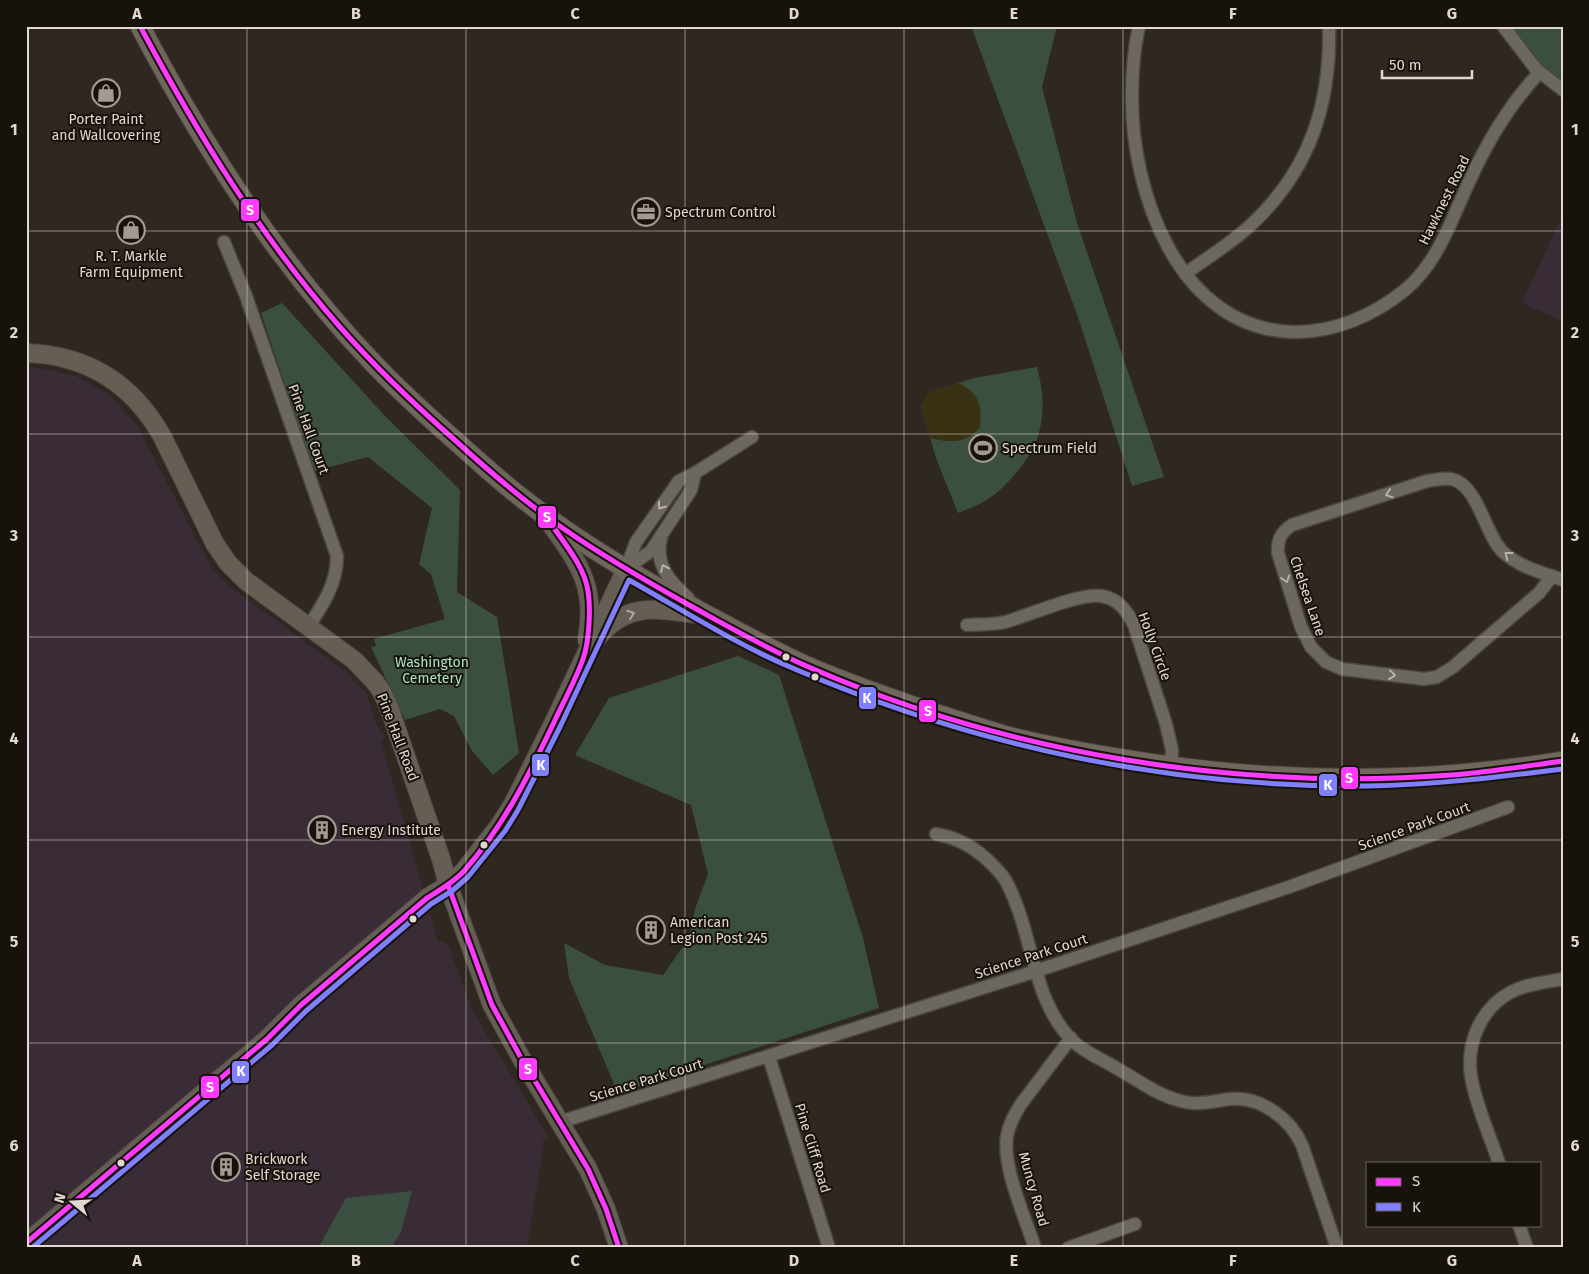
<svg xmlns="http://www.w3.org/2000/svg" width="1589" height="1274" font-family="'Fira Sans',sans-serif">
	<rect width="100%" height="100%" fill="#2f2820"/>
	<g fill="#392c36">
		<path d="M1563,213V321L1522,303Z"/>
		<path d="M35,367L76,376L108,394L137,425L211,567L232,588L345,671L367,694L376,724L386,739L381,741L438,942L443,941L449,946L471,1008L549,1138L542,1141L544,1144L527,1248H26V368Z"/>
	</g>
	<g fill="#3b4f40">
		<path d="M971,26H1057L1042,87L1077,223L1164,477L1132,486L1079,320Z"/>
		<path d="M1503,26H1563V90Z"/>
		<path d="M282,303L385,416L460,490L457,592L497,617L519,753L493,775L472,751L454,716L440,709L405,720L371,647L376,646L374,639L445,619L431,574L419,564L432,508L368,457L314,471L261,313Z"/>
		<path d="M1037,367C1048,408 1044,442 1015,474C1007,484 997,493 987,500C978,505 968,509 958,513L936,458L921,407L928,393L974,378Z"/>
		<path d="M738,656L779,675L863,938L879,1008L618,1093L569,978L564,943L605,965L663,975L689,938L695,909L708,874L691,805L575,755L609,698Z"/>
		<path d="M412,1191L401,1232L391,1248H318L346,1198Z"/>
	</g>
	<path fill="#393113" d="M958,383C979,393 982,404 980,427C967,444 949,443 930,438L921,407L928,393Z"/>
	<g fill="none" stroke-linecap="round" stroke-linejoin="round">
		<defs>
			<g id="street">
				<path d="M1139,26C1134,49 1132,72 1132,95C1131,192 1178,328 1292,332C1333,333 1373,316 1405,290C1438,263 1451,220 1469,182C1487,142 1509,105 1539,73"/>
				<path d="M1503,26L1536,69L1563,90"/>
				<path d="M224,242L246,296L337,556C337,584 323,604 309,626"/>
				<path d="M1185,274C1208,257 1232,243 1253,223C1310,169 1331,104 1329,26"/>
				<path d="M661,538C654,564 670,582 688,598"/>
				<path d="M626,569L636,542L679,481L695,473L752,437"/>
				<path d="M626,569L651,551L691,490L695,473"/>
				<path d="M1552,576L1539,593L1453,667L1437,677L1424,679L1342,669L1326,662L1311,647L1301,627L1278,553C1277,540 1281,532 1292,525L1427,481C1435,480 1443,478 1451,479C1478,484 1485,535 1503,552C1519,567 1543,573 1563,580"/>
				<path d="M967,625C980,624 993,625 1005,622C1030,615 1079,593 1101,596C1118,598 1127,611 1134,625L1166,724L1172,750L1171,767"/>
				<path d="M936,834C954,837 969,844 983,856C990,862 998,870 1004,878C1010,887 1014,898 1018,909C1034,953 1038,1009 1075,1043C1085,1052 1099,1058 1111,1065C1133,1077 1156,1095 1181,1101C1196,1106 1214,1101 1230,1099C1260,1096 1290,1118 1302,1145L1337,1248"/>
				<path d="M769,1057L829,1248"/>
				<path d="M560,1122L1036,971L1289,887L1508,807"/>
				<path d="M1499,1163C1490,1136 1475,1103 1471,1076C1466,1043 1481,1008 1511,992C1526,984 1546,982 1563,979"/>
				<path d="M1519,1225L1527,1248"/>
				<path d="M1035,1248C1025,1217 1002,1167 1007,1136C1009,1124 1015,1114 1021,1104L1071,1038"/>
				<path d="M1068,1248L1135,1224"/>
			</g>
			<g id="secondary">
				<path d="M26,353C87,355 132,383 162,436L215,544L228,563L246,581L354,660L375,682L382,692L390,710L441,859L448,885L492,1005L520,1056L588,1169L606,1209L619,1248"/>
				<path d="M548,520C578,563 597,584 587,640"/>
				<path d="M597,638C631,598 661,611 706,615"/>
				<path d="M26,1243L267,1039L301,1005L427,898L448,885L463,872L499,826L512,806L553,724L626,569"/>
			</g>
			<path id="primary" d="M140,26C204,148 279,265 375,365C399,390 424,413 450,436C474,457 497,479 522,498C576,541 636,576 696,609C729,627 762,645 796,661C834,679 876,693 916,707C946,717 976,727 1007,736C1043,745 1080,752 1117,758C1264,783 1415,786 1563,761"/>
		</defs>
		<use href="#street" stroke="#4b453e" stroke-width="15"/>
		<use href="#secondary" stroke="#4b453e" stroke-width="20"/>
		<use href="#primary" stroke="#4b453e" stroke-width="21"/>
		<use href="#street" stroke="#6c6761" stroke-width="12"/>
		<use href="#secondary" stroke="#655e55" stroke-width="18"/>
		<use href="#primary" stroke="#6f665c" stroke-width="19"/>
		<defs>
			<g id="bus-1">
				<path d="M140,26C197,133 260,236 340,327C376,368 416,406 457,442C491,473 526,503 564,529C604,557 646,581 689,605C729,627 769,650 811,668C1009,754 1237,791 1452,775C1489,772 1526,766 1563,761"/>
				<path d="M448,885L492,1005L520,1056L588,1169L606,1209L619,1248"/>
				<path d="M26,1243L267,1039L301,1005L427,898C440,890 454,882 464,871C504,826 530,773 556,718C565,699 576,679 583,659C589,643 591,609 588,591C584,566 566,546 552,525"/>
			</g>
			<path id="bus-2" d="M32,1248L272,1045L306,1011L431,904L452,891L468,877L505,831L518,810L560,727L629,580C684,611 739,646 797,670C978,747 1172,788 1368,786C1433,785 1498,777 1563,769"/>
		</defs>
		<use href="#bus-1" stroke="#18120c" stroke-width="9"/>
		<use href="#bus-2" stroke="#18120c" stroke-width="9"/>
		<use href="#bus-1" stroke="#ff3aff" stroke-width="5"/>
		<use href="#bus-2" stroke="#8080ff" stroke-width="5"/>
	</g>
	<defs><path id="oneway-chevron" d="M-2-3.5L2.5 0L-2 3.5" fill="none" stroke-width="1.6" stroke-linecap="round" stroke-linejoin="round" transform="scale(1.25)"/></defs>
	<g stroke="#b8b0a9">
		<use href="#oneway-chevron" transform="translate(1389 494) rotate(162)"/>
		<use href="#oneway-chevron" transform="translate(661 506) rotate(125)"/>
		<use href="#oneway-chevron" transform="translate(1508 555) rotate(-142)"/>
		<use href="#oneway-chevron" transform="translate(664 568) rotate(-115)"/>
		<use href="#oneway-chevron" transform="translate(1286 579) rotate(72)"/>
		<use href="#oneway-chevron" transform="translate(1392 675) rotate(7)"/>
	</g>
	<use stroke="#afa79f" href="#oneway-chevron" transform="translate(631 614) rotate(-20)"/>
	<path fill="none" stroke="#e1d8d0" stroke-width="1" stroke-opacity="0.55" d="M247,26V1248M466,26V1248M685,26V1248M904,26V1248M1123,26V1248M1342,26V1248M26,231H1563M26,434H1563M26,637H1563M26,840H1563M26,1043H1563"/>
	<defs>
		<symbol id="shop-ring" viewBox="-11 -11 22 22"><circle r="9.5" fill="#18120c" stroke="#a39a92" stroke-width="1.5"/><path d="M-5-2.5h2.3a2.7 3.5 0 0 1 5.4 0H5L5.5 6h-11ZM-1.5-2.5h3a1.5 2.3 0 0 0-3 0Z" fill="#a39a92"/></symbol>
		<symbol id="office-ring" viewBox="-11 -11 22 22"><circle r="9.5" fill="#18120c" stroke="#a39a92" stroke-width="1.5"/><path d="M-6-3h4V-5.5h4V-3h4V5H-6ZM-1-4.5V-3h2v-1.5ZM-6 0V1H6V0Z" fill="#a39a92"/></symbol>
		<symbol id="stadium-ring" viewBox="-11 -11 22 22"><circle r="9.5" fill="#18120c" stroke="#a39a92" stroke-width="1.5"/><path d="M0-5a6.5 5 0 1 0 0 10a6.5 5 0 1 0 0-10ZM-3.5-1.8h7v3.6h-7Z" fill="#a39a92"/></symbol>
		<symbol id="building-ring" viewBox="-11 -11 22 22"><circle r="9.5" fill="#18120c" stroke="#a39a92" stroke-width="1.5"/><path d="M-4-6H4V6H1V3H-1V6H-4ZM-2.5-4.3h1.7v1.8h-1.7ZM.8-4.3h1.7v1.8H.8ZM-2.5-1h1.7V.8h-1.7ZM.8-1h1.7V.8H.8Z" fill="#a39a92"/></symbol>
	</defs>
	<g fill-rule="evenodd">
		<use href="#shop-ring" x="90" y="77" width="32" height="32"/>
		<use href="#office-ring" x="630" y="196" width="32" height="32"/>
		<use href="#shop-ring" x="115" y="214" width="32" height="32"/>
		<use href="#stadium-ring" x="967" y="432" width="32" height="32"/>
		<use href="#building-ring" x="306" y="814" width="32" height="32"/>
		<use href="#building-ring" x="635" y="914" width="32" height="32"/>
		<use href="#building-ring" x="210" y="1151" width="32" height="32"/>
	</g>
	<g fill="#e1d8d0" stroke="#18120c" stroke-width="2">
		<circle cx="786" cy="657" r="4.5"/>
		<circle cx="815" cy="677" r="4.5"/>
		<circle cx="484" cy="845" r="4.5"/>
		<circle cx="413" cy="919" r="4.5"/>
		<circle cx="121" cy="1163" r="4.5"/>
	</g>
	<g text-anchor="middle" stroke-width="4" stroke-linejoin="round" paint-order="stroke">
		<g font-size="14" fill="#e1d8d0" stroke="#18120c" text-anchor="start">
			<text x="106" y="124" text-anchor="middle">Porter Paint<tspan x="106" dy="16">and Wallcovering</tspan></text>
			<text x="665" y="217">Spectrum Control</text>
			<text x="131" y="261" text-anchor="middle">R. T. Markle<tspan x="131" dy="16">Farm Equipment</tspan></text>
			<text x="1002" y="453">Spectrum Field</text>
			<text x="341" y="835">Energy Institute</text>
			<text x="670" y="927">American<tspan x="670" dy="16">Legion Post 245</tspan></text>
			<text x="245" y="1164">Brickwork<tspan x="245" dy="16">Self Storage</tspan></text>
		</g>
		<g font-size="14" fill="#e1d8d0" stroke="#18120c">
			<text transform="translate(1444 200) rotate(-64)" y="5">Hawknest Road</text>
			<text transform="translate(309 429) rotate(70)" y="5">Pine Hall Court</text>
			<text transform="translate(1308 596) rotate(71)" y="5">Chelsea Lane</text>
			<text transform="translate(1155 646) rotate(70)" y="5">Holly Circle</text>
			<text transform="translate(398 737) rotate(69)" y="5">Pine Hall Road</text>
			<text transform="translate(1414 826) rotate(-20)" y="5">Science Park Court</text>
			<text transform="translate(1031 956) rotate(-18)" y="5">Science Park Court</text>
			<text transform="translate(646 1080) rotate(-17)" y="5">Science Park Court</text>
			<text transform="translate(813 1148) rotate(73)" y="5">Pine Cliff Road</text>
			<text transform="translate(1034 1189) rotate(74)" y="5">Muncy Road</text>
		</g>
		<g font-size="14" fill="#aae6bf" stroke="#18120c">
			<text x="432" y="667">Washington<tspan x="432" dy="16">Cemetery</tspan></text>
		</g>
	</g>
	<g stroke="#18120c" stroke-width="2">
		<rect x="240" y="198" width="20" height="24" rx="5" fill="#ff3aff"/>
		<rect x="537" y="505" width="20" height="24" rx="5" fill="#ff3aff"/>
		<rect x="858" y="686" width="19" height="24" rx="5" fill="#8080ff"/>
		<rect x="918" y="699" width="19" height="24" rx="5" fill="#ff3aff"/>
		<rect x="531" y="753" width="19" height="24" rx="5" fill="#8080ff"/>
		<rect x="1340" y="766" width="19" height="24" rx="5" fill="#ff3aff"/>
		<rect x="1318" y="773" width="20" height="24" rx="5" fill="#8080ff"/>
		<rect x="518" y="1057" width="20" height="24" rx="5" fill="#ff3aff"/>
		<rect x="231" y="1060" width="19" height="24" rx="5" fill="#8080ff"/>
		<rect x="200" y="1075" width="20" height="24" rx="5" fill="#ff3aff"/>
	</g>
	<g font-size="14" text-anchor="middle" font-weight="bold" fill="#fff">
		<text x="250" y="215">S</text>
		<text x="547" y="522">S</text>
		<text x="867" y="703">K</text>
		<text x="928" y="716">S</text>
		<text x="541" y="770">K</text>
		<text x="1349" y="783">S</text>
		<text x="1328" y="790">K</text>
		<text x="528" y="1074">S</text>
		<text x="241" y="1076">K</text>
		<text x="210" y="1092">S</text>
	</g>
	<rect width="1589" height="1274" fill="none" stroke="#18120c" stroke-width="55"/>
	<rect x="1366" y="1162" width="175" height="65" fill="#18120c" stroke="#68615a"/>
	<rect x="1376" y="1178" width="25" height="8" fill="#ff3aff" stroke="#68615a"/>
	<text x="1412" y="1186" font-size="15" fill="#e1d8d0">S</text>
	<rect x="1376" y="1203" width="25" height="8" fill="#8080ff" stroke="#68615a"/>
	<text x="1412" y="1212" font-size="15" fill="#e1d8d0">K</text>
	<g transform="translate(72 1202) rotate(288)" stroke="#18120c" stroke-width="4" paint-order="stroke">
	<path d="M0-4L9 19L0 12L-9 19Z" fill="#e1d8d0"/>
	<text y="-8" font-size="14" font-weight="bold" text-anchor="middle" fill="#e1d8d0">N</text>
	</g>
	<path d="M1382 70v8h90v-8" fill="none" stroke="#e1d8d0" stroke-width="2.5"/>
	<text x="1389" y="70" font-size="15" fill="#e1d8d0" stroke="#18120c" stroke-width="4" paint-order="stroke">50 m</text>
	<rect x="28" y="28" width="1534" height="1218" fill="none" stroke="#e1d8d0" stroke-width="2"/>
	<g font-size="16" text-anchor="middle" font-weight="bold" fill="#e1d8d0">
		<text x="137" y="19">A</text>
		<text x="356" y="19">B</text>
		<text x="575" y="19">C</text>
		<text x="794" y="19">D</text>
		<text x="1014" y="19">E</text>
		<text x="1233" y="19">F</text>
		<text x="1452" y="19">G</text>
		<text x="14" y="135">1</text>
		<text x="1575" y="135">1</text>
		<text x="14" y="338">2</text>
		<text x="1575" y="338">2</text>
		<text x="14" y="541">3</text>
		<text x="1575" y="541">3</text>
		<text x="14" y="744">4</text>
		<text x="1575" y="744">4</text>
		<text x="14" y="947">5</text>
		<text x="1575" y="947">5</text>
		<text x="14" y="1151">6</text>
		<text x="1575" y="1151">6</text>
		<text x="137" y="1266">A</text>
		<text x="356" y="1266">B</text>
		<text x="575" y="1266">C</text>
		<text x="794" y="1266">D</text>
		<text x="1014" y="1266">E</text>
		<text x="1233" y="1266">F</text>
		<text x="1452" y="1266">G</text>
	</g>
</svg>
